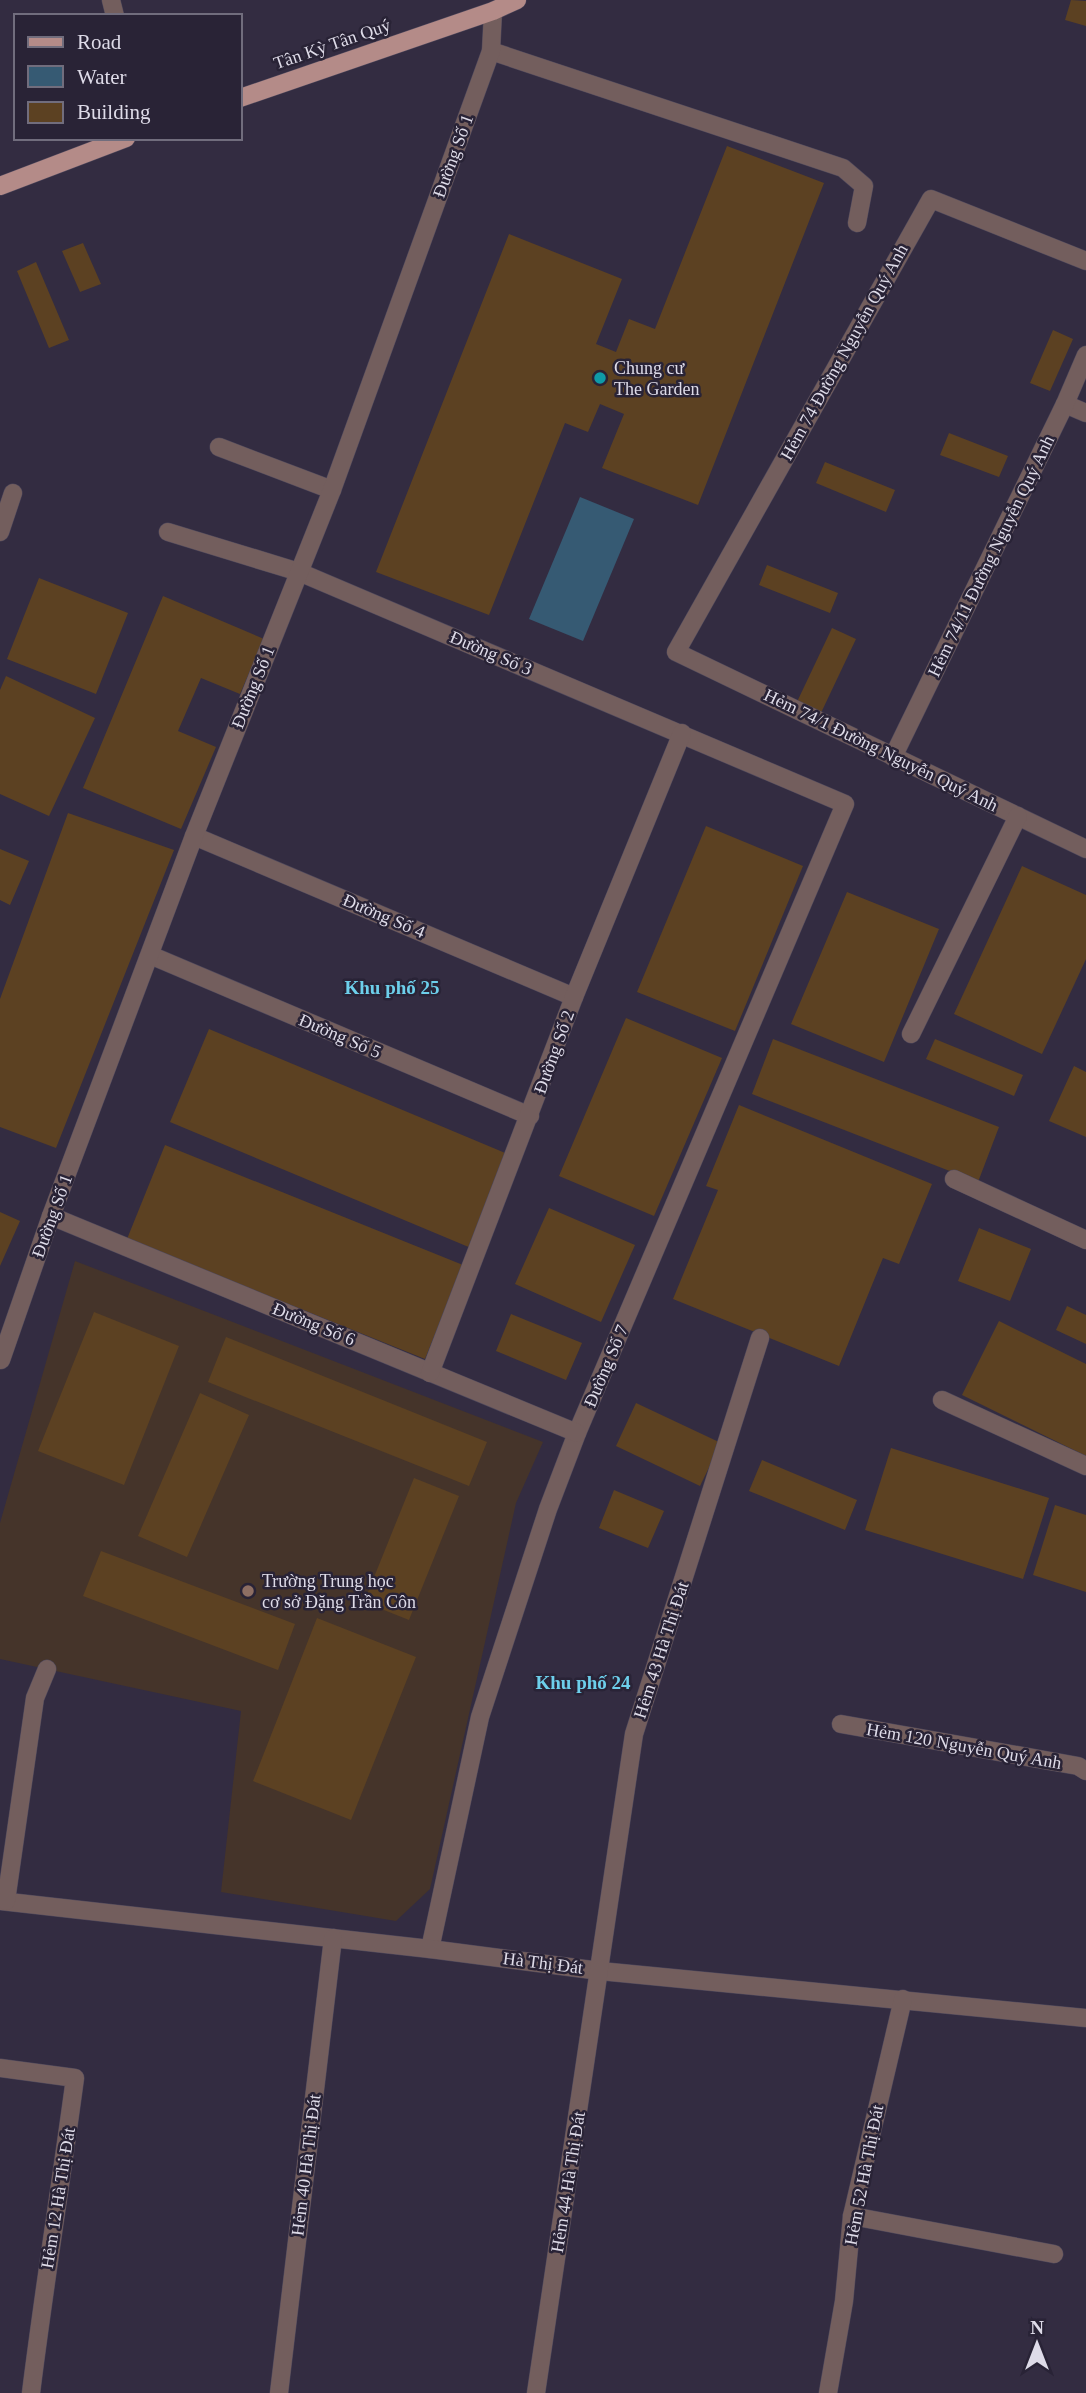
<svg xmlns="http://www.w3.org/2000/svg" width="1086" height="2393" font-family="'Times New Roman',serif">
	<rect width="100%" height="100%" fill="#332c41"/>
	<path fill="#45342a" d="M75,1261L543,1442L516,1503L430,1889L396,1921L221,1892L241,1711L0,1659V1523Z"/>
	<path fill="#365a73" d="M580,497L634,519L583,641L529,619Z"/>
	<g fill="#5c4122">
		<path d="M1071,0L1086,1V26L1065,20Z"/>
		<path d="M727,146L824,183L698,505L602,468L624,414L600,404L588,432L565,423L489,615L376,572L509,234L622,279L596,344L616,352L629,319L655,329Z"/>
		<path d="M83,243L101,284L80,292L62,251Z"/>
		<path d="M36,262L69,340L49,348L17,271Z"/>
		<path d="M1053,330L1073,339L1050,391L1030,383Z"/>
		<path d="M949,433L1008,456L999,477L940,455Z"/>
		<path d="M825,462L895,490L886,512L816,483Z"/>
		<path d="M767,565L838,593L830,613L759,585Z"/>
		<path d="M39,578L128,613L96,694L7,659Z"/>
		<path d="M163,596L264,639L240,694L201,678L178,731L216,747L181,829L83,788Z"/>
		<path d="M832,628L856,639L820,715L796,704Z"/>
		<path d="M6,676L95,718L49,816L0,794V690Z"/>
		<path d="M68,813L174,850L56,1148L0,1127V999Z"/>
		<path d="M706,826L803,866L735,1031L637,992Z"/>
		<path d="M0,849L29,861L10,905L0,900Z"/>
		<path d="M1022,866L1086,895V959L1042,1054L954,1014Z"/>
		<path d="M847,892L939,929L884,1062L791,1024Z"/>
		<path d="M626,1018L722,1058L654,1216L559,1176Z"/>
		<path d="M209,1029L510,1155L471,1248L170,1122Z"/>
		<path d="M773,1039L999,1127L978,1182L752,1094Z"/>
		<path d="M935,1039L1023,1075L1014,1096L926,1059Z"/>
		<path d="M1074,1066L1086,1072V1137L1049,1121Z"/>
		<path d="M739,1105L932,1184L899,1264L883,1258L839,1366L673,1299L718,1190L706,1186Z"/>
		<path d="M165,1145L463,1265L425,1359L127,1239Z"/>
		<path d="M549,1208L635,1245L601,1322L515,1284Z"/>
		<path d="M0,1212L20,1221L0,1266Z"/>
		<path d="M979,1228L1031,1249L1010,1301L958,1281Z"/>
		<path d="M1067,1306L1086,1315V1344L1056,1330Z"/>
		<path d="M94,1312L179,1346L124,1485L38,1451Z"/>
		<path d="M511,1314L582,1343L566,1380L496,1351Z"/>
		<path d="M999,1321L1086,1364V1456L962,1395Z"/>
		<path d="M226,1337L487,1442L469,1486L208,1382Z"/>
		<path d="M200,1393L249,1415L187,1557L138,1536Z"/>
		<path d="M636,1403L721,1443L700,1486L616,1446Z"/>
		<path d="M891,1448L1049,1498L1023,1579L865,1530Z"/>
		<path d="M762,1460L857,1500L845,1530L749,1491Z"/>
		<path d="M414,1478L459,1496L409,1620L364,1602Z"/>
		<path d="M614,1490L664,1511L648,1548L599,1528Z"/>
		<path d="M1055,1505L1086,1515V1592L1033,1575Z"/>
		<path d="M101,1551L295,1624L278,1670L83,1596Z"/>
		<path d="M317,1618L416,1657L351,1820L253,1781Z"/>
	</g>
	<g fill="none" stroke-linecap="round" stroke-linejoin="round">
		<defs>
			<g id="minor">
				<path d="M111,0L115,16"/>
				<path d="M491,51L843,168L864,186L857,223"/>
				<path d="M1086,261L931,199L676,652L1086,849"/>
				<path d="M1065,404L1086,413"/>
				<path d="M219,447L332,490"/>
				<path d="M0,532L13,493"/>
				<path d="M168,532L299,572L845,804L577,1433L548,1509L480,1717L430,1949"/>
				<path d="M893,757L1065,404L1086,355"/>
				<path d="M194,836L574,997"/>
				<path d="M150,955L530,1116"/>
				<path d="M911,1034L1018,816"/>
				<path d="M954,1179L1086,1240"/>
				<path d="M51,1216L577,1433"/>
				<path d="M1,1360L51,1216L194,836L332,490L491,51L493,11"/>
				<path d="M430,1373L574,997L682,733"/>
				<path d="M942,1400L1086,1466"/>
				<path d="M841,1724L1078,1766L1086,1771"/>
				<path d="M0,1901L430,1949L600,1971L1086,2018"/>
				<path d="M6,1901L35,1698L47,1669"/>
				<path d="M0,2068L75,2078C61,2183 44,2288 31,2393"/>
				<path d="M852,2216L1054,2254"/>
				<path d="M279,2393L333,1938"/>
				<path d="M536,2393L634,1734L760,1338"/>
				<path d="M828,2393L844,2301L852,2216L903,1999"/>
			</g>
			<g id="major">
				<path d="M240,98L493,11L517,0"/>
				<path d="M0,186L126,138"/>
			</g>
		</defs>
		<use href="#minor" stroke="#4e485c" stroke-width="19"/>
		<use href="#major" stroke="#4e485c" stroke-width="19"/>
		<use href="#minor" stroke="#735e5d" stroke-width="18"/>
		<use href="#major" stroke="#b48b88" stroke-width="18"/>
	</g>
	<circle fill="#0f9aa8" stroke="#292336" stroke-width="2.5" cx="600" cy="378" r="7"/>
	<circle fill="#8d6e63" stroke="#292336" stroke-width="2.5" cx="248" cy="1591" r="7"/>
	<g text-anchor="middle" stroke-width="5" stroke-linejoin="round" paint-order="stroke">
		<g font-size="18" fill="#dedbe8" stroke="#292336">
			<text transform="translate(332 44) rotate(-19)" y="6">Tân Kỳ Tân Quý</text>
			<text transform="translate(453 156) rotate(-70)" y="6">Đường Số 1</text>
			<text transform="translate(844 352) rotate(-61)" y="6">Hẻm 74 Đường Nguyễn Quý Anh</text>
			<text transform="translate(991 556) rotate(-64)" y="6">Hẻm 74/11 Đường Nguyễn Quý Anh</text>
			<text transform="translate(491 653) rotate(23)" y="6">Đường Số 3</text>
			<text transform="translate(253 687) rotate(-68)" y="6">Đường Số 1</text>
			<text transform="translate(881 750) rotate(26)" y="6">Hẻm 74/1 Đường Nguyễn Quý Anh</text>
			<text transform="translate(384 916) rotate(23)" y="6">Đường Số 4</text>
			<text transform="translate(340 1036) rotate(23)" y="6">Đường Số 5</text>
			<text transform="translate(554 1052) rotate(-70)" y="6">Đường Số 2</text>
			<text transform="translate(52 1216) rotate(-70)" y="6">Đường Số 1</text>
			<text transform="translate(314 1324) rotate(22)" y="6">Đường Số 6</text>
			<text transform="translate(606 1366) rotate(-67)" y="6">Đường Số 7</text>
			<text transform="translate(661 1650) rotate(-72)" y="6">Hẻm 43 Hà Thị Đát</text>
			<text transform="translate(964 1746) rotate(10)" y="6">Hẻm 120 Nguyễn Quý Anh</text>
			<text transform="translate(543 1963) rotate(7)" y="6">Hà Thị Đát</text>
			<text transform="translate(306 2165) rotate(-83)" y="6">Hẻm 40 Hà Thị Đát</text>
			<text transform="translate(864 2175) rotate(-79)" y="6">Hẻm 52 Hà Thị Đát</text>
			<text transform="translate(568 2182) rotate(-81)" y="6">Hẻm 44 Hà Thị Đát</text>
			<text transform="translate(58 2198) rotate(-81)" y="6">Hẻm 12 Hà Thị Đát</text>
		</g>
		<g font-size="18" fill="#dedbe8" stroke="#292336" text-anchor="start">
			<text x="614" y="374">Chung cư<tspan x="614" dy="21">The Garden</tspan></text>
			<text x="262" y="1587">Trường Trung học<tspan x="262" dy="21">cơ sở Đặng Trần Côn</tspan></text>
		</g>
		<g font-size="19" font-weight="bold" fill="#6dcfeb" stroke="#292336">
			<text x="392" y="994">Khu phố 25</text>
			<text x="583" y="1689">Khu phố 24</text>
		</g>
	</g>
	<rect x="14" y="14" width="228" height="126" fill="#292336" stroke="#716d7d" stroke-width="2"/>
	<rect x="28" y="37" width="35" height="10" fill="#b48b88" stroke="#716d7d" stroke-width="2"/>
	<text x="77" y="49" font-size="21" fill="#dedbe8">Road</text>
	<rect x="28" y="66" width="35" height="21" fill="#365a73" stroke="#716d7d" stroke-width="2"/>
	<text x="77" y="84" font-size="21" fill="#dedbe8">Water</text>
	<rect x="28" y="102" width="35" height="21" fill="#5c4122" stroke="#716d7d" stroke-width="2"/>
	<text x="77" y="119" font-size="21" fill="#dedbe8">Building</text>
	<g transform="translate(1037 2344)" stroke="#292336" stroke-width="5" paint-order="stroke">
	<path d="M0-5L12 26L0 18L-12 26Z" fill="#dedbe8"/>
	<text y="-10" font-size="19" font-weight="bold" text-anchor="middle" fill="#dedbe8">N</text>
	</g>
</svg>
